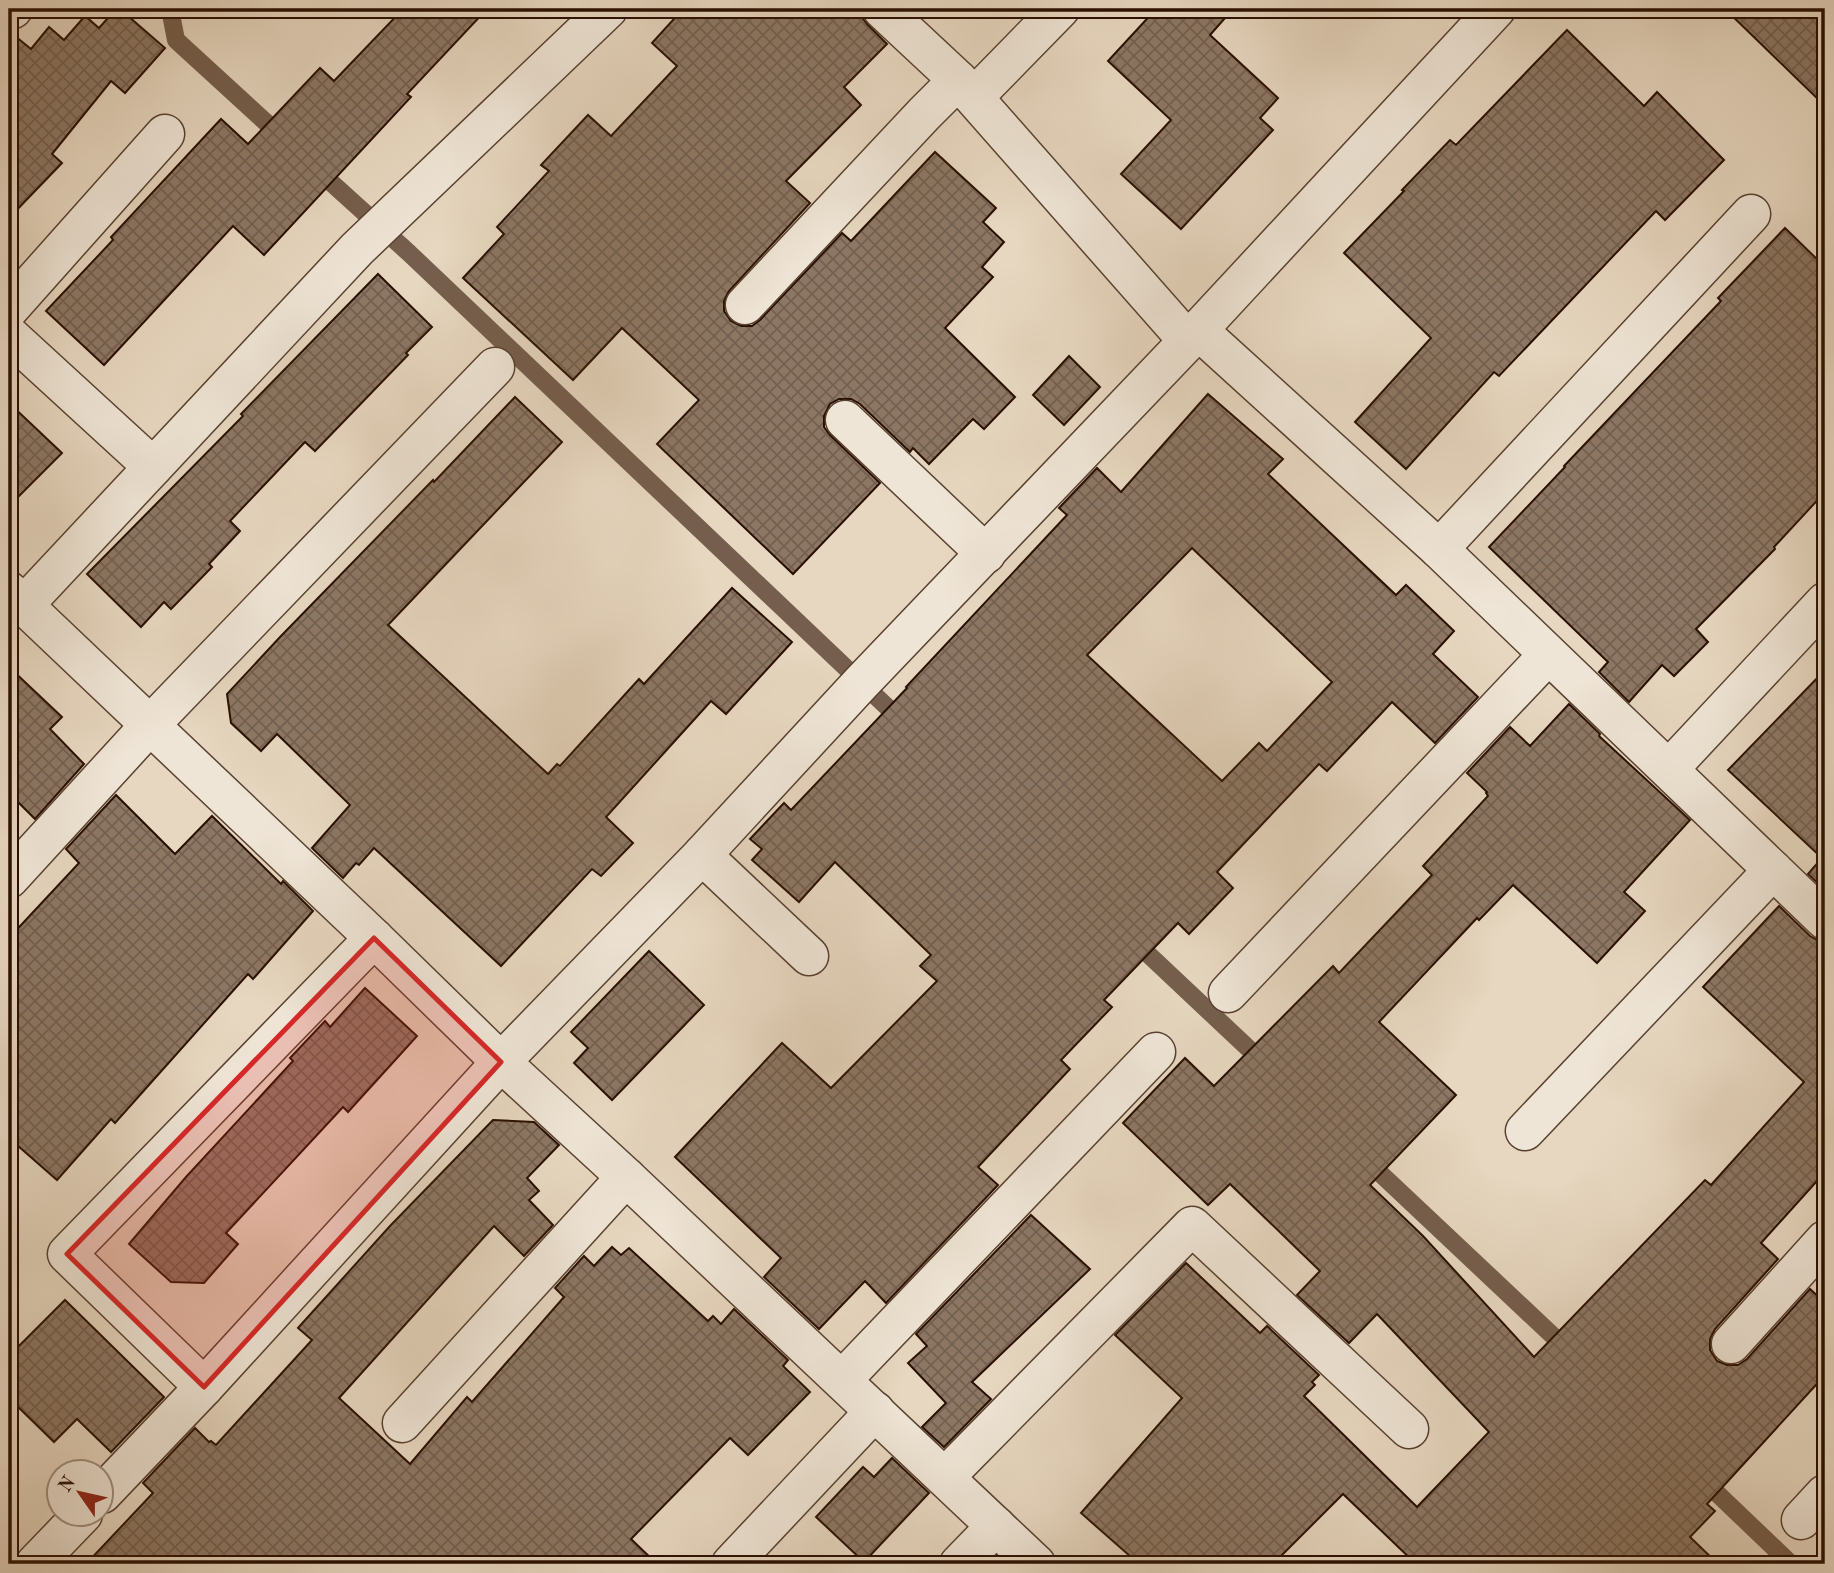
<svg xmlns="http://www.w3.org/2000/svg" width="1834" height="1573" font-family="'Old Standard TT',serif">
	<defs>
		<pattern id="building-cross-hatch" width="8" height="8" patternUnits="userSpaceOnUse" patternTransform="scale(1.75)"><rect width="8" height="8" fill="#8c7764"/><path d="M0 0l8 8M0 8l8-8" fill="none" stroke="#736050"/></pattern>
	</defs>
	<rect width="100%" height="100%" fill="#e7d7c0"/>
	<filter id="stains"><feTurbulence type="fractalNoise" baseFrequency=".00286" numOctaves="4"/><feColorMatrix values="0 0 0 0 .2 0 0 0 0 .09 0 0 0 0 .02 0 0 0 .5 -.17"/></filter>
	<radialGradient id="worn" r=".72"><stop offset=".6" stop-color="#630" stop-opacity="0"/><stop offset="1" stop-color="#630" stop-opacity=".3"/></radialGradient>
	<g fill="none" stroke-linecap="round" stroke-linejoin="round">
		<g stroke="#755e4d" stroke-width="18">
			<path d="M170,9L176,40L283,138"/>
			<path d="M314,167L409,253L905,724"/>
			<path d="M1131,938L1266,1065"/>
			<path d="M1365,1159L1569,1351"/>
			<path d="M1700,1477L1791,1564"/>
		</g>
	</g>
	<g fill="url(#building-cross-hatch)" stroke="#2a0f01" stroke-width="2" fill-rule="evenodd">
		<path d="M116,9H120L165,48L125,93L111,81L52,154L62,163L9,218V31L31,49L49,27L64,40L85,16L99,28Z"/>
		<path d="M403,9H487L407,94L411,97L264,255L233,226L104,365L46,311L113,240L111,237L221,119L248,144L320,68L334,81Z"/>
		<path d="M683,9H861V16L867,24L887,44L844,87L861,105L786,181L810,203L729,291L724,301V311L731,321L741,326H752L760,320L842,233L851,241L935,152L996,208L983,222L1004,242L982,267L993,277L945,328L1015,397L984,429L973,419L929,464L913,448L910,452L860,404L851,399H839L830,404L824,416V427L830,435L880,483L793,574L657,444L699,400L622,328L573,380L463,278L504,234L497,227L549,171L541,165L588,115L611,136L677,66L652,43Z"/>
		<path d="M1156,9H1233L1210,35L1278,98L1260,118L1273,130L1181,229L1121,174L1171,120L1108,61Z"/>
		<path d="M1725,9H1825V106Z"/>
		<path d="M1567,30L1644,106L1657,92L1724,160L1665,220L1656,211L1499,376L1494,372L1406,469L1355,422L1431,338L1344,253L1404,191L1402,190L1450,140L1456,145Z"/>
		<path d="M1785,228L1825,267V492L1774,547L1775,549L1696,629L1708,642L1674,676L1662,665L1629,702L1599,672L1608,662L1489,547L1565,467L1564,466L1721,301L1718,298Z"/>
		<path d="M378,274L432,327L406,353L408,355L315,451L305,442L230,521L240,531L209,564L212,567L171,609L164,602L141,627L87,574L243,416L241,414Z"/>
		<path d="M1069,356L1100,387L1064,425L1033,395Z"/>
		<path d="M1208,394L1283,459L1268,474L1396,595L1406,585L1454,631L1433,654L1478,697L1435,743L1392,702L1327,771L1319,764L1217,872L1233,888L1189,934L1178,923L1104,1000L1112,1007L1061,1060L1070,1069L978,1167L998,1185L886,1303L865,1281L819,1329L764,1277L781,1258L675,1157L782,1043L831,1088L937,981L920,966L931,955L835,862L799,902L752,860L762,849L750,839L784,803L791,810L907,688L906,687L1067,515L1059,508L1097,468L1121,492ZM1192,548L1332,682L1267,751L1259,743L1222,781L1087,655Z"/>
		<path d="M515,397L562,442L388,625L548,774L557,764L560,766L639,679L644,684L732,588L792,642L726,714L711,701L606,817L633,843L601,876L592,869L501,966L374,848L359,865L356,863L343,878L312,848L350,805L277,734L261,751L231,723L227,694L281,636L433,480L434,482Z"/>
		<path d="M9,403L62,453L9,506Z"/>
		<path d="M9,667L62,717L50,729L84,764L35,819L9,793Z"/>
		<path d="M1825,670V890L1808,874L1822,858L1728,770Z"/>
		<path d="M1569,704L1600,734L1599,736L1690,820L1624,892L1645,911L1597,963L1513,885L1479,920L1477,918L1379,1022L1456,1095L1370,1185L1423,1236L1534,1357L1705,1180L1711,1185L1804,1082L1703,987L1779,906L1810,936L1819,941H1825V1172L1761,1243L1778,1259L1715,1329L1710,1339V1350L1717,1361L1727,1365H1738L1747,1359L1810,1289L1825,1303V1375L1707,1504L1715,1511L1690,1537L1718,1564H1416L1343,1494L1273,1564H1139L1081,1513L1182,1398L1115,1335L1186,1263L1260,1333L1267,1326L1319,1375L1312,1382L1315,1385L1304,1396L1417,1507L1489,1432L1377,1314L1349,1343L1297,1295L1320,1271L1230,1184L1208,1205L1123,1123L1185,1058L1214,1086L1333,966L1339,973L1432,875L1423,866L1488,796L1486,793L1487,792L1467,773L1510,727L1530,746Z"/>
		<path d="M116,795L175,854L212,816L281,884L283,881L313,911L253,979L248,974L115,1123L111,1119L57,1180L9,1138V938L79,863L66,849Z"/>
		<path d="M649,951L704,1005L612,1100L574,1063L588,1048L571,1032Z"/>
		<path d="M365,988L417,1036L348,1112L343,1107L226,1233L238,1244L204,1283L171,1282L129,1244L186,1177L293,1061L290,1058L325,1021L330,1027Z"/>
		<path d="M493,1120L534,1122L559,1145L527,1178L539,1191L529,1200L553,1225L524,1256L494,1226L339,1398L410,1464L467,1397L472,1402L564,1297L555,1288L584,1256L594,1266L612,1247L621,1255L629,1248L708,1321L713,1316L721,1324L734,1309L788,1360L783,1366L810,1392L748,1455L730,1438L631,1539L657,1564H86L153,1493L143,1483L195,1428L209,1442L211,1441L216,1445L312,1340L298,1328L390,1226Z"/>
		<path d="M1031,1215L1090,1269L972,1382L991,1399L944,1447L922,1427L946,1403L908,1363L927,1346L916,1334Z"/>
		<path d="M65,1300L164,1397L111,1452L77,1419L54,1442L9,1398V1356Z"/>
		<path d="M892,1458L929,1493L864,1562L816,1517L863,1467L874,1477Z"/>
	</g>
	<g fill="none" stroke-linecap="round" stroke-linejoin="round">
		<defs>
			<g id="minor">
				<path d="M882,9L958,80"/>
				<path d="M9,10L13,9"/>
				<path d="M974,97L1060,9"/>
				<path d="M745,305L924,114L958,80L1188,341"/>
				<path d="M9,309L165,134"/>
				<path d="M1198,330L1439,549L1825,920"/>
				<path d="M9,335L153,467"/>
				<path d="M845,420L986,554"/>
				<path d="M1439,549L1751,214"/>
				<path d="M9,591L374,938L501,1062L626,1177L1036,1564"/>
				<path d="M24,605L357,249L608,9"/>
				<path d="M1669,769L1825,602"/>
				<path d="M702,855L809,956"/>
				<path d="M9,879L150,725L495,367"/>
				<path d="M1228,993L1548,655"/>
				<path d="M1525,1131L1773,870"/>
				<path d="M1731,1344L1825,1240"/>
				<path d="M842,1380L1156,1052"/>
				<path d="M204,1387L67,1254L374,938"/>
				<path d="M402,1423L626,1177"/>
				<path d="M945,1477L1192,1226L1409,1429"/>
				<path d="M102,1494L204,1387L501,1062L702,855L860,684L1188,341L1496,9"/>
				<path d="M1801,1520L1825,1494"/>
				<path d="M35,1564L83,1514"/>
				<path d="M731,1564L875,1411"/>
				<path d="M959,1564L996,1526"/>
			</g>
		</defs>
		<use href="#minor" stroke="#594131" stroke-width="41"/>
		<use href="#minor" stroke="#efe5d6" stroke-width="38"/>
	</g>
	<path fill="#d62828" fill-opacity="0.2" stroke="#d62828" stroke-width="5" stroke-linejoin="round" d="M374,938L501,1062L204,1387L67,1254Z"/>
	<rect width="1834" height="1573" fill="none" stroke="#e7d7c0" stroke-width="35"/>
	<rect x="10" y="10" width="1813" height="1552" fill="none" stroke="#2a0f01" stroke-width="3.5"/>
	<rect x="18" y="18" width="1799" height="1538" fill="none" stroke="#2a0f01" stroke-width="2"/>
	<g transform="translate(80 1493) rotate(304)"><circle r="33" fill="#efe5d6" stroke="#a08f81" stroke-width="2"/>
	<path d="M0-5L12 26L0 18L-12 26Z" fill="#8f2418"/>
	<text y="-10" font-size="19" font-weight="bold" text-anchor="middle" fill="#2a0f01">N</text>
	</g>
	<rect width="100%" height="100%" filter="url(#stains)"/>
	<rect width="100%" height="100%" fill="url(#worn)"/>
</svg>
